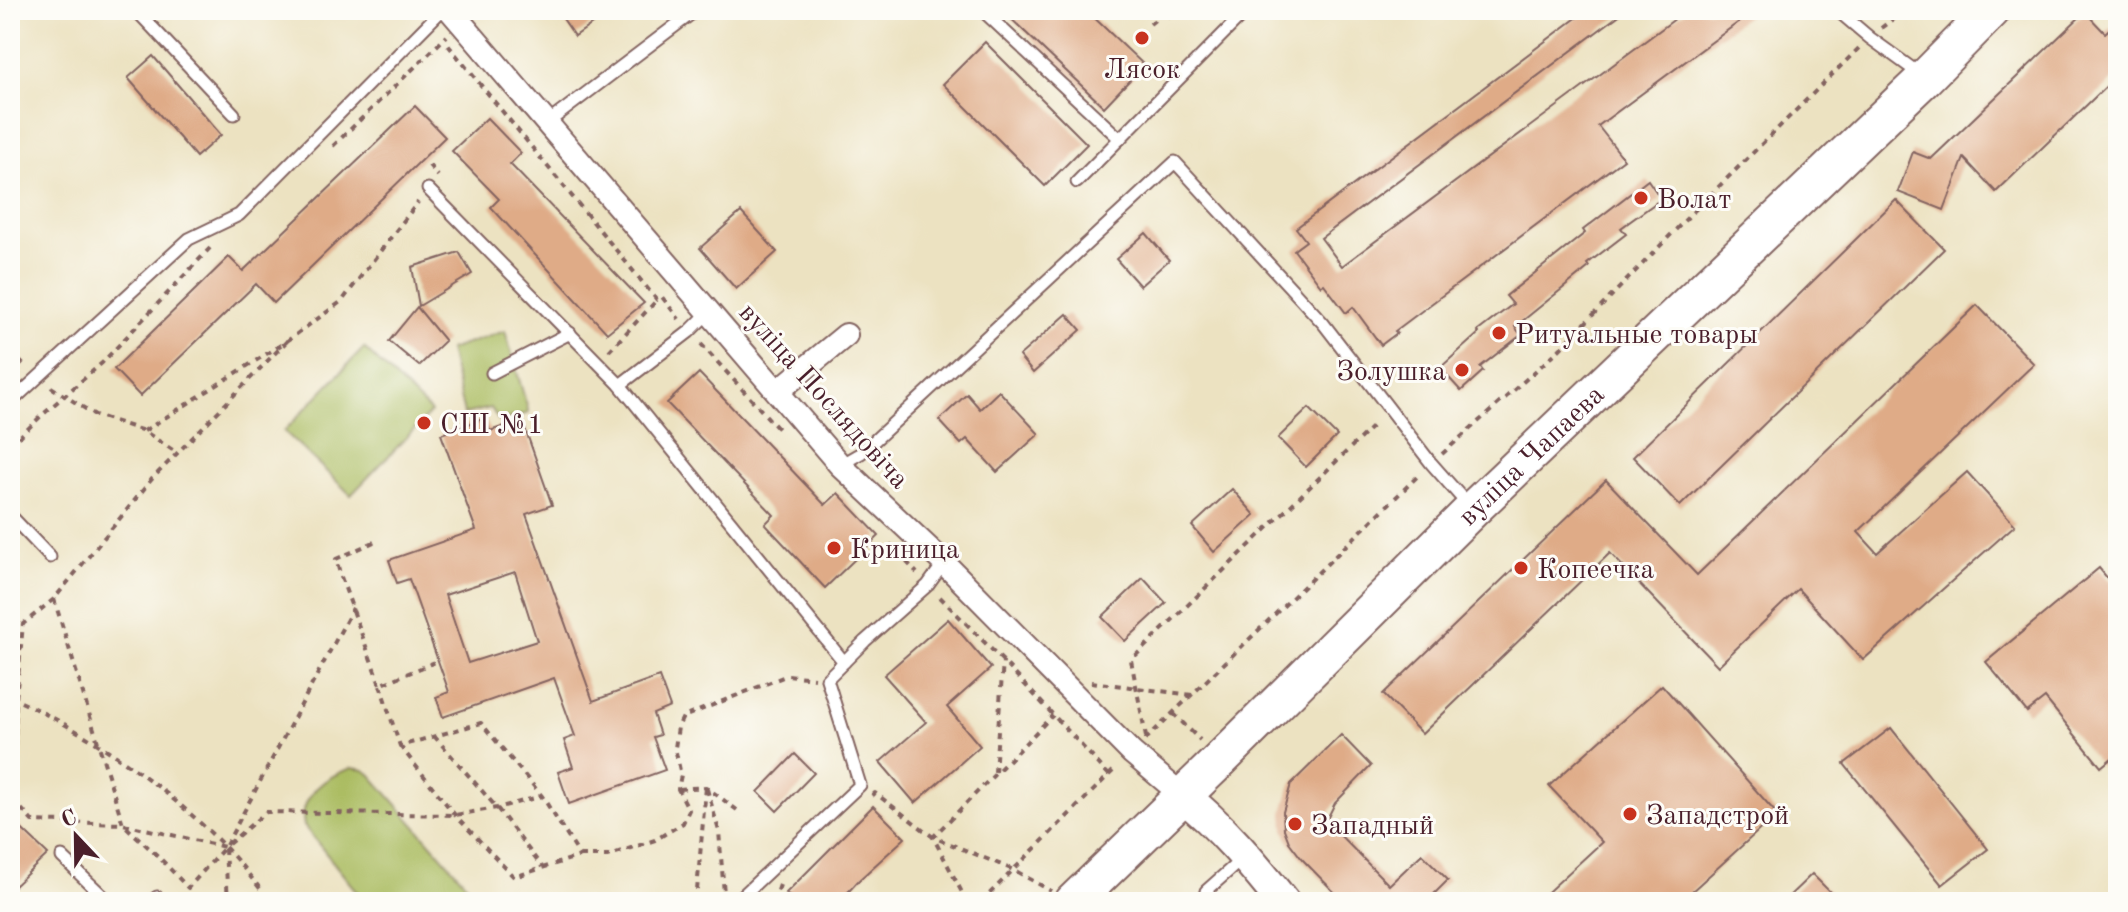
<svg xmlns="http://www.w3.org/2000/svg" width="2128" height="912" font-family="'Old Standard TT',serif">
	<rect width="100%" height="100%" fill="#fdfcf7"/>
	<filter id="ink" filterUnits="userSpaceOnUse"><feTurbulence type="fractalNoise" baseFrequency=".0125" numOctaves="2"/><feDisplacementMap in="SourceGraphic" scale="16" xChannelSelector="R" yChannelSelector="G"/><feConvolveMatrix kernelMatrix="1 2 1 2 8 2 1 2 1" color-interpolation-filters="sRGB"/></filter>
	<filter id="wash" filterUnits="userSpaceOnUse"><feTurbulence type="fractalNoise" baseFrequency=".006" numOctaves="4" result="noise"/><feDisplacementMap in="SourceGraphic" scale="32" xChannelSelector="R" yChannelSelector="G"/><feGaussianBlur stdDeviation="1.8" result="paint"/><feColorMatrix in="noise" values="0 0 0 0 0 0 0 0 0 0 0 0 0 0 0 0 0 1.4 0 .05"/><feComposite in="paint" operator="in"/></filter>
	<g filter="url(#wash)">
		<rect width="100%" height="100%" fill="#ece2c1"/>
		<g fill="#aabc60" stroke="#7a6e46" stroke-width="2">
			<path d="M505,331L529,413L499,421L491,408L464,414L449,350Z"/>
			<path d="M364,348L431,412L351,495L284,431Z"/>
			<path d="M352,768L364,770L370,774L482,902H365L304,826C298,796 326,776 352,768Z"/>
		</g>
		<g id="blocks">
			<g fill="#dfab87" fill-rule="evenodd">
				<path d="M557,10H612L575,36Z"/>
				<path d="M1002,10H1086L1144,65L1104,107Z"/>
				<path d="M1587,10H1626L1321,238L1342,266L1687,10H1755L1598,126L1624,159L1395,331L1397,333L1381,345L1353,307L1346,313L1324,284L1321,286L1294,250L1306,241L1296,228Z"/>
				<path d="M2085,12L2105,33L2118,21V75L1996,192L1964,158L1944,210L1898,192L1913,152L1931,159Z"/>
				<path d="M985,42L1087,144L1045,186L943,84Z"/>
				<path d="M153,56L221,135L196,157L128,78Z"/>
				<path d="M415,106L445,137L274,303L256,284L140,396L114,369L229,257L243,271Z"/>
				<path d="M487,118L521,153L510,164L644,303L607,333L491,207L499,199L452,151Z"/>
				<path d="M1648,180L1661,199L1621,228L1626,234L1587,264L1589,267L1515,327L1521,335L1480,367L1483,371L1461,391L1440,368L1479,333L1478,331L1513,304L1506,296L1585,233L1583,230Z"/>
				<path d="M1896,200L1944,249L1680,506L1633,457Z"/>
				<path d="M741,212L777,252L736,289L700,248Z"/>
				<path d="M1146,233L1169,260L1140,286L1116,259Z"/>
				<path d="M459,252L472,274L419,306L412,267Z"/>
				<path d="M1977,305L2034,364L1858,532L1877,553L1967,472L2015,525L1863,660L1798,589L1718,666L1610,553L1422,734L1383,694L1606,480L1697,575Z"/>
				<path d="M417,307L445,341L419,366L389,341Z"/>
				<path d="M1067,314L1081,330L1033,373L1019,356Z"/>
				<path d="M699,373L825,505L838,493L879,536L825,588L765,524L774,515L667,403Z"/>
				<path d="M999,391L1039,434L997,472L967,439L961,444L939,420L967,394L980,409Z"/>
				<path d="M1309,408L1337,436L1306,467L1278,438Z"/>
				<path d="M485,418L490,431L522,420L552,505L526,514L593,701L659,677L670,707L653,714L660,735L653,737L665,770L569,804L558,772L573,767L564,740L575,736L554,678L443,717L436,697L449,692L409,579L397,583L389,560L476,530L441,434ZM515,572L537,641L468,663L445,595Z"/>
				<path d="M1232,489L1255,515L1214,552L1192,526Z"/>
				<path d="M2099,568L2118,591V753L2101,767L2045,698L2027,712L1986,662Z"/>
				<path d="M1143,578L1166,603L1125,641L1102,617Z"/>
				<path d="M948,619L991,668L947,707L980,746L915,803L880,762L926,722L884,675Z"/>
				<path d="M1662,685L1777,814L1680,902H1537L1602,842L1549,786Z"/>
				<path d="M1891,728L1988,849L1942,885L1844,764Z"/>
				<path d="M1341,735L1371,766L1335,803L1326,821L1389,885L1422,854L1448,880L1426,902H1344L1302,859L1289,842L1284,829L1283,812L1291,784Z"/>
				<path d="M795,754L814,773L777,811L758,792Z"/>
				<path d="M873,806L905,838L859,880L839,902H796L786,893Z"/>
				<path d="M10,818L48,854L10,890Z"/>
				<path d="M1812,874L1840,902H1783Z"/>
			</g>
		</g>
	</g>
	<g filter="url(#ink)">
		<use href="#blocks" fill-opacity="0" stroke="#836360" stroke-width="2"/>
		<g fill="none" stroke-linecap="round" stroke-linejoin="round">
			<defs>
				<g id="lane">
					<path d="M136,10L234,114"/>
					<path d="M982,10L1120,139"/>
					<path d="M1837,10L1870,38L1921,75"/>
					<path d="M547,123L696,10"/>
					<path d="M1077,182L1247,10"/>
					<path d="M428,189L620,385L689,332L709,312"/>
					<path d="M492,373L570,333"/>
					<path d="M620,385L844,662"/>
					<path d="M10,403L189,239L239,215L442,10"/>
					<path d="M840,465L861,453L1175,162L1323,323L1431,463L1468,505"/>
					<path d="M10,515L50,557"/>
					<path d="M62,857L109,902"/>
					<path d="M1206,891L1242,859"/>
					<path d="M151,902L157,897"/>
					<path d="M736,902L860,785L827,679L865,641L928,585L944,563"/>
				</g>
				<g id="street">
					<path d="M450,10L840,465L944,563L1132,753L1182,795"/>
					<path d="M778,391L846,335"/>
				</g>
				<path id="secondary" d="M1182,795C1222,827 1251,862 1283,902"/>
				<g id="primary">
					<path id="s1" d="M1073,902L1220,760L1472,510L1925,78L1992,10"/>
				</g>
			</defs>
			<use href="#lane" stroke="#836360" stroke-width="15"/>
			<use href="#street" stroke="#836360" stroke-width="26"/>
			<use href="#secondary" stroke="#836360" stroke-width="36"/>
			<use href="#primary" stroke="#836360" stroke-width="40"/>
			<g stroke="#836360" stroke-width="4" stroke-dasharray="6 6" stroke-linecap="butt">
				<path d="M1150,24L1165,12L1170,17"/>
				<path d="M1881,28L1905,10"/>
				<path d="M448,45L657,300L662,297L679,319"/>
				<path d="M333,146L447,36"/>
				<path d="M429,165L438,176"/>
				<path d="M287,341L152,479L54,599L23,624L16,699L14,800L32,821L123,824L225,847L266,812L455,815L497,808L542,796"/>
				<path d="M701,344L781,432"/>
				<path d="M609,351L657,300"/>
				<path d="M10,352L26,367"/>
				<path d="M51,387L95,415L144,431L177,453"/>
				<path d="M144,431L287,341L342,301L418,202"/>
				<path d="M10,446L40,417L102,363L210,248"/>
				<path d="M1442,454L1559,350L1690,215L1860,47"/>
				<path d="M374,542L336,559L341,577L380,685L435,662"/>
				<path d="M890,544L917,573"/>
				<path d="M940,597L1003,661L1109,775"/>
				<path d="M54,599L123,824L159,857L188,888L225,847L353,608"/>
				<path d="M1091,682L1192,695"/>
				<path d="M380,685L400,746L481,723L542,796L580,856L514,877L455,815L400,746"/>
				<path d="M10,697C89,732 162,783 223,845C240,862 255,883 271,902"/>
				<path d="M1173,713L1200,740"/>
				<path d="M434,736L497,808L542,867"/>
				<path d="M1146,737L1131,660L1376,423"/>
				<path d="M1145,740L1421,473"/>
				<path d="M995,772L1003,661"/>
				<path d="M679,789L706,787L737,810"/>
				<path d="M707,789L719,831L724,894"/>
				<path d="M872,796L875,793L933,837L1014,870L1051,891"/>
				<path d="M225,849L228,902"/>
				<path d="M580,856H607L655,840L683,823L689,810L678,789L681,775L675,748L678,727L683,717L788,675L814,678"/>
				<path d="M696,902L706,787"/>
				<path d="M774,902L781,882"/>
				<path d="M967,902L933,837L1053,715"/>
				<path d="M981,902L1116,768"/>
			</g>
			<use href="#lane" stroke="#fff" stroke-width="11"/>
			<use href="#street" stroke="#fff" stroke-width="22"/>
			<use href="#secondary" stroke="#fff" stroke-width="32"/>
			<use href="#primary" stroke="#fff" stroke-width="36"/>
		</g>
	</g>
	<g fill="#c8321e" stroke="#fdfcf7" stroke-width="3">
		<circle cx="1142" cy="38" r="8"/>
		<circle cx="1641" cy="198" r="8"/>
		<circle cx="1499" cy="333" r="8"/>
		<circle cx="1462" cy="370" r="8"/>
		<circle cx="424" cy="423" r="8"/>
		<circle cx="834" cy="548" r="8"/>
		<circle cx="1521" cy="568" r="8"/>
		<circle cx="1630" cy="814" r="8"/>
		<circle cx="1295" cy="824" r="8"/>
	</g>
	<g text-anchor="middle" stroke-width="6" stroke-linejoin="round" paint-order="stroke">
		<g font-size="28" fill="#4a1f2b" stroke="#fdfcf7" text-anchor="start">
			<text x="1142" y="78" text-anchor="middle">Лясок</text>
			<text x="1657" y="208">Волат</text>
			<text x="1515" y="343">Ритуальные товары</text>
			<text x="1446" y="380" text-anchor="end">Золушка</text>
			<text x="440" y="433">СШ №1</text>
			<text x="850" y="558">Криница</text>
			<text x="1537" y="578">Копеечка</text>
			<text x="1646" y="824">Западстрой</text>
			<text x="1311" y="834">Западный</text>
		</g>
		<g font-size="28" fill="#4a1f2b" stroke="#fdfcf7">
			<text transform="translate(825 395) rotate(48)" y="10">вуліца Послядовіча</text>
			<text dy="10" stroke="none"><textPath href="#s1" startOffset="640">вуліца Чапаева</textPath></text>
		</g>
	</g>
	<rect width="2128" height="912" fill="none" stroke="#fdfcf7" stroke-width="40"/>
	<g transform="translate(76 836) rotate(338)" stroke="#fdfcf7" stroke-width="6" paint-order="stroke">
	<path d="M0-6L14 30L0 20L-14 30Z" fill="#4a1f2b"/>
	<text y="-12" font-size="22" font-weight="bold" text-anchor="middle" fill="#4a1f2b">С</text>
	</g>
</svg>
